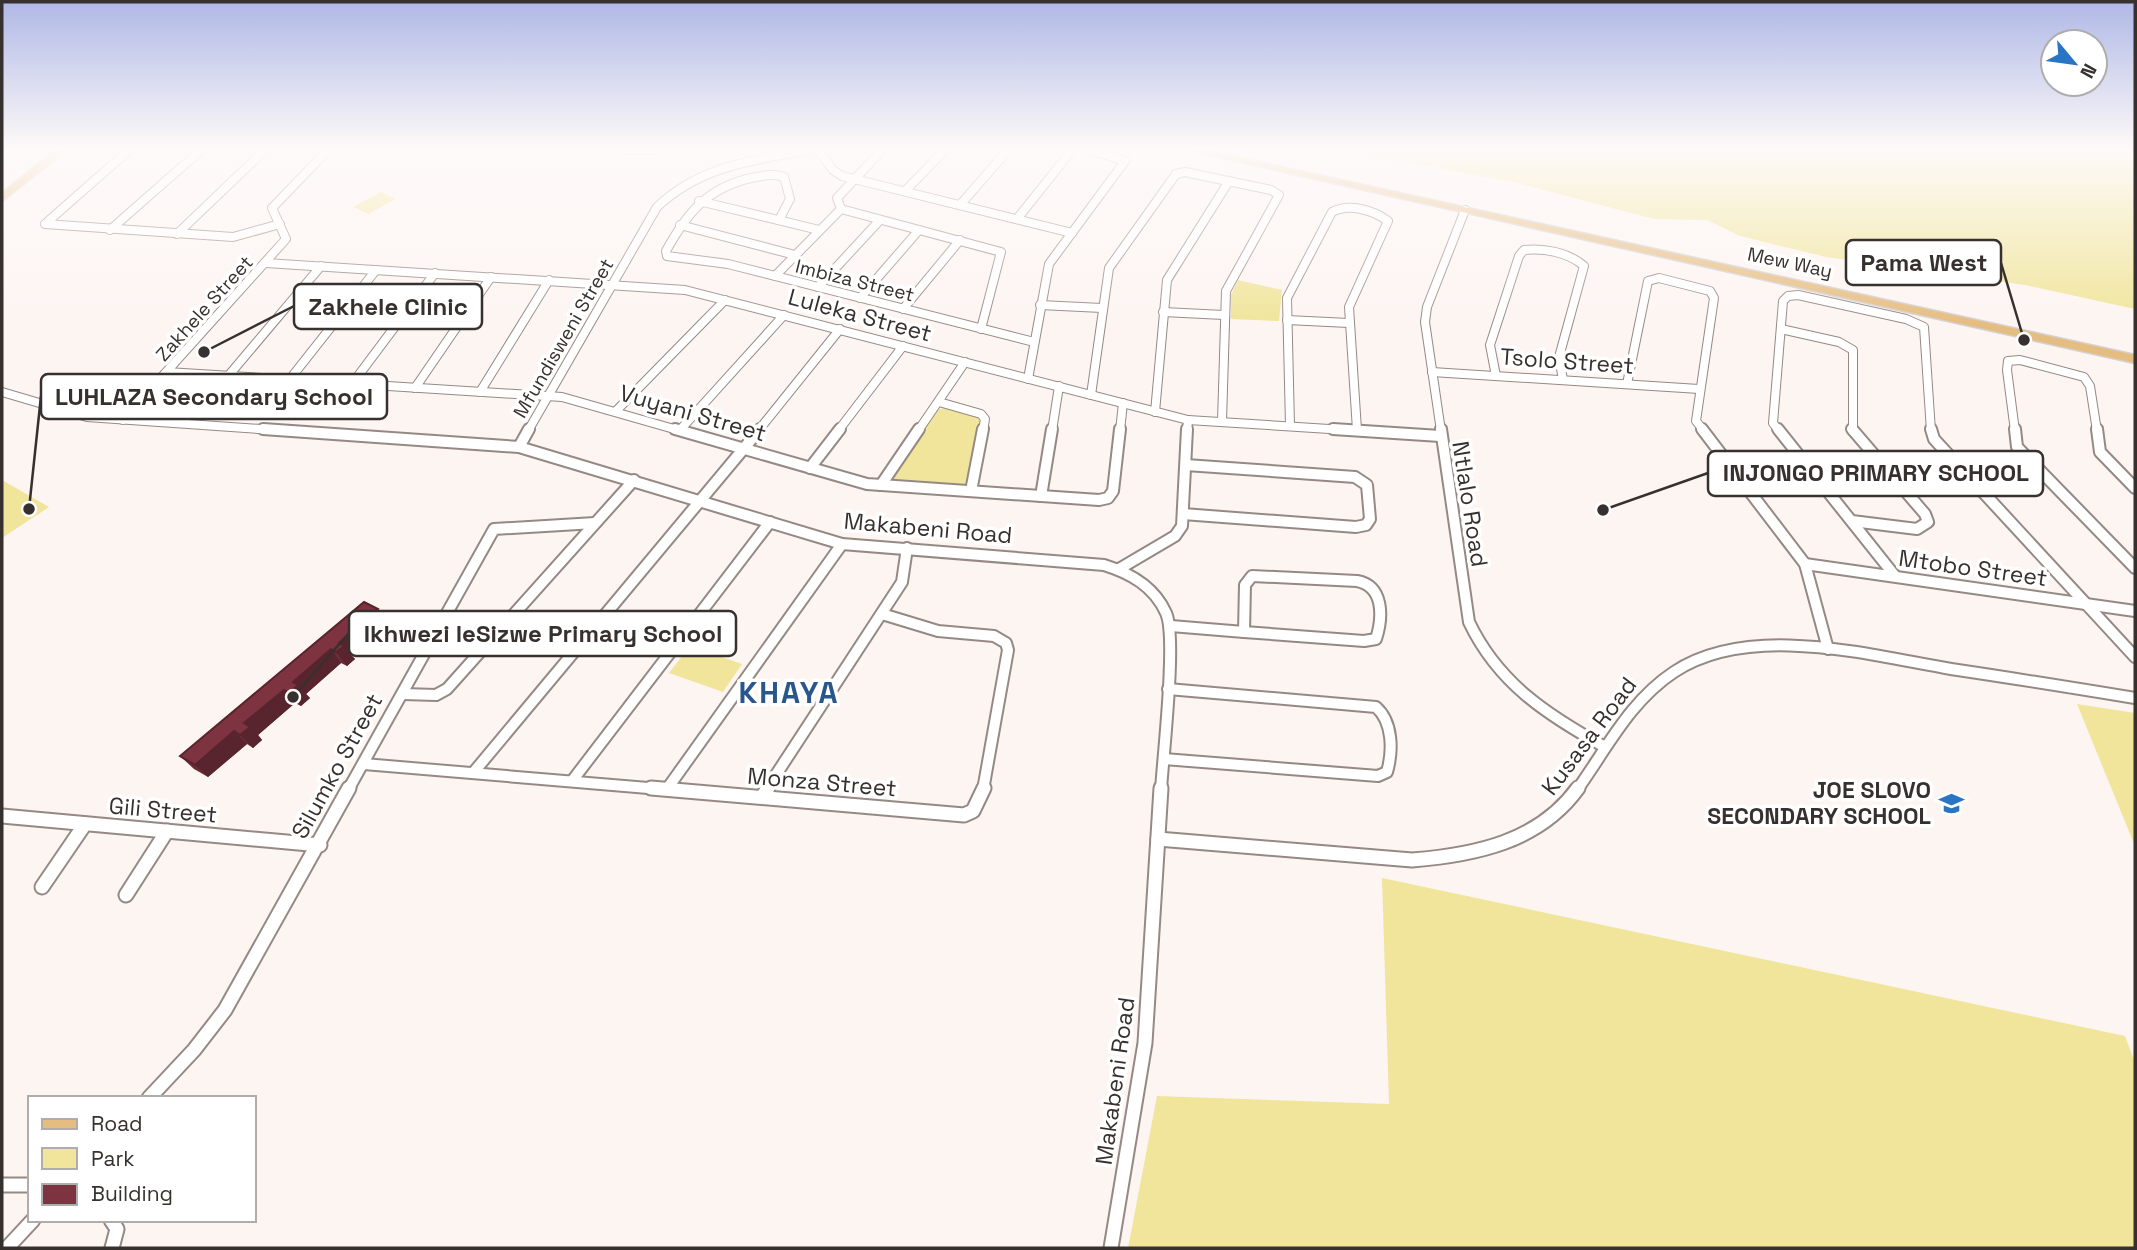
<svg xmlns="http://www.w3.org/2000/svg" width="2137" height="1250" font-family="'Space Grotesk',sans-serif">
	<rect width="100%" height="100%" fill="#fdf5f2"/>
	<g fill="#f0e59b">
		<path d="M1358,150H2135V309L2025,285L1826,257L1740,236L1707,220L1654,219L1517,183L1385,158L1383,160L1356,153Z"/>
		<path d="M381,192L396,199L368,214L353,207Z"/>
		<path d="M1238,280L1282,290L1279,321L1231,319V295Z"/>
		<path d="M947,407L982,419L967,484L962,487L891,481L890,476L937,410Z"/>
		<path d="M2,480L49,507L2,538Z"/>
		<path d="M690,646L742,664L723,692L669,673Z"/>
		<path d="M2077,704L2135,713V846Z"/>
		<path d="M1382,878L2125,1036L2135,1063V1248H1128L1157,1096L1389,1104Z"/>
	</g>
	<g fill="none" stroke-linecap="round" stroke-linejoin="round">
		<defs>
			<g id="minor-far2">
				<path d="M129,150L45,224L233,237L280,224"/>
				<path d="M623,150H654"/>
				<path d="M818,150L833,170L842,176L1072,233"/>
				<path d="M905,191L945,150"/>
				<path d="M699,201L819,230"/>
				<path d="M960,205L1008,150"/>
				<path d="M841,209L1001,252L981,329"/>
				<path d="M841,209L837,198L882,150"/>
				<path d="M1017,219L1072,150"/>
				<path d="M779,220L790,199L784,177C773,173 763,176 751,178C707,188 687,213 666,251L667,256L728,264L1034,342"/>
				<path d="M680,225L795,255"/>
				<path d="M110,230L201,150"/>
				<path d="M177,234L265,150"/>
				<path d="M266,263L685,290L1188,420L1361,431"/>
				<path d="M775,276L841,209"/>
				<path d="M818,287L880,220"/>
				<path d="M860,298L919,230"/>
				<path d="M1040,305L1102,308"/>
				<path d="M903,309L960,240"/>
				<path d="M1163,312L1224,315"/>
				<path d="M1287,320L1349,323"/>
				<path d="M1781,329L1839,342L1853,350V431"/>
				<path d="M167,372L562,397L681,431"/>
				<path d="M1432,372L1699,389"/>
				<path d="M229,375L321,266"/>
				<path d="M1496,376L1490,345L1519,256L1524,250C1544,248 1568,252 1584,266L1559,357L1563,380"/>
				<path d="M290,379L376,270"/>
				<path d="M1028,379L1049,264L1125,161L1090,150"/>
				<path d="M352,384L435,273"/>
				<path d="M1627,384L1648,281L1659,278L1710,291L1714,298L1696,421L1704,431"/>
				<path d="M415,388L491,277"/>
				<path d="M2,392L87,417L288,431"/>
				<path d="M480,392L549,280"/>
				<path d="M1091,395L1109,268L1176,174L1185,172L1271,190L1279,195L1226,291L1222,421"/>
				<path d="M939,402L981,414L985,419L983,431"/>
				<path d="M616,411L725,300"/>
				<path d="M1155,412L1167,280L1229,181"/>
				<path d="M123,420L286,239L272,208L328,150"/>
				<path d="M1290,426L1287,298L1332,212C1349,203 1373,210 1388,221L1349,307L1357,430"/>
				<path d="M680,430L784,315"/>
				<path d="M528,431L657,207C700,166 753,160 810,150"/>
				<path d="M758,431L840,329"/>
				<path d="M838,431L903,346"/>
				<path d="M918,431L965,362"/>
				<path d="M1052,431L1059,386"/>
				<path d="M1120,431L1123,403"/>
				<path d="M1187,431L1188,420"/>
				<path d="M1441,431L1425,322L1427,307L1465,210"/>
				<path d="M1779,431L1773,423L1783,301L1788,296L1798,295L1906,319L1924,327L1931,431"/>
				<path d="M2015,431L2007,370L2008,361L2020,360L2084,377L2090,386L2097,431"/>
			</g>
			<g id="minor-far1">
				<path d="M263,429L519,447L842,544L1104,565C1130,573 1154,586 1166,613C1177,637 1163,756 1161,790"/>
				<path d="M675,429L867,484L1099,500L1108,498L1113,491L1120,429"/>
				<path d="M1333,429L1440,436"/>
				<path d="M1441,429L1469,622C1498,683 1547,715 1605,747"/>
				<path d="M1702,429L1805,564L1828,649"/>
				<path d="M1778,429L1895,576"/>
				<path d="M1931,429L1934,439L2135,657"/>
				<path d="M2015,429L2017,447L2135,568"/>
				<path d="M2097,429L2100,452L2135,488"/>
				<path d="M519,447L529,429"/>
				<path d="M810,468L840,429"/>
				<path d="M881,485L919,429"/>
				<path d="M971,491L983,429"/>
				<path d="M1041,496L1052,429"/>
				<path d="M1183,514L1356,527L1366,525L1370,519L1367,485L1355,477L1186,465"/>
				<path d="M1852,521L1917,529L1928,522L1925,514L1852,429"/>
				<path d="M1805,564L2135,611"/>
				<path d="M1119,569L1175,536L1182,526L1187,429"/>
				<path d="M1252,576L1357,581C1384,586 1383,617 1376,639L1364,641L1244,632L1245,585Z"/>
				<path d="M882,614L938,631L994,636L1006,643L1008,650L983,790"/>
				<path d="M1171,626L1244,632"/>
				<path d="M403,694L436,695L447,689L634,480"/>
				<path d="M1164,759L1378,776L1387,772C1393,751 1393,722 1376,707L1168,689"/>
				<path d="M364,764L672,790"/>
				<path d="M473,773L760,429"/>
				<path d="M572,781L770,522"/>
				<path d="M667,789L842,544"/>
				<path d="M348,790L494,529L595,523"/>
				<path d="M766,790L902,582L907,548"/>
				<path d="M1577,790C1607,748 1630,701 1674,672C1750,622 1868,655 1951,669C2012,678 2074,688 2135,698"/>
			</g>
			<g id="minor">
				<path d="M651,788L964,815L973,811L984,788"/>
				<path d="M762,797L768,788"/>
				<path d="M2,816L320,845"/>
				<path d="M1158,839L1412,860C1475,855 1539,842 1578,788"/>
				<path d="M42,887L85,824"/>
				<path d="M126,895L167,831"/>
				<path d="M149,1098L194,1050L225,1010L349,788"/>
				<path d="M2,1185H30"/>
				<path d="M111,1220L117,1229L112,1248"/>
				<path d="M7,1248L33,1220"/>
				<path d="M1111,1248L1145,1043L1161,788"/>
			</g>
			<g id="primary">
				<path d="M55,150H67L2,201V193Z"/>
				<path d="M1186,150H1205L2135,355V363Z"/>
			</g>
		</defs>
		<use href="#minor-far2" stroke="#958984" stroke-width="10"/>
		<use href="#minor-far1" stroke="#958984" stroke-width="14"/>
		<use href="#minor" stroke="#958984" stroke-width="17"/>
		<use href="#primary" stroke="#d3d1d1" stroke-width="3"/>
		<use href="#minor-far2" stroke="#fff" stroke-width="8"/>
		<use href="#minor-far1" stroke="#fff" stroke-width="10"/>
		<use href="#minor" stroke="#fff" stroke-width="13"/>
		<use href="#primary" fill="#e6bd81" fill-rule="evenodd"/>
	</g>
	<path fill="#6c2c37" d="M364,602L388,623L351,655L355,659L347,666L341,663L306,694L310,698L301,706L295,703L258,735L262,740L253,748L247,744L208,777L194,769L180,756Z"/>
	<g fill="#58242d">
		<path d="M378,609L388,623L351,655L355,659L347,666L336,652L339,643Z"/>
		<path d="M331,649L341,663L306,694L310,698L301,706L289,693L293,682Z"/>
		<path d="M284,690L295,703L258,735L262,740L253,748L240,735L244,723Z"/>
		<path d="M234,731L247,744L208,777L195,765Z"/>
	</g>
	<path fill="#7e3340" stroke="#58242d" stroke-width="2" d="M364,602L378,609L339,643L344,646L336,652L331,649L293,682L298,685L289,693L284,690L244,723L250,727L240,735L234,731L195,765L180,756Z"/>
	<linearGradient id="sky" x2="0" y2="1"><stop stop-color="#afb8e6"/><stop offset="0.46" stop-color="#fefaf9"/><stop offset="1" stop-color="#fefaf9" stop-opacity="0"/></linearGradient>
	<rect width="2137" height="325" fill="url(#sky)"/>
	<defs>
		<symbol id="school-bare" viewBox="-9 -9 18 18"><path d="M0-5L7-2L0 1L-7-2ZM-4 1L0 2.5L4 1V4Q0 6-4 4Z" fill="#2a74c4" stroke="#fff" stroke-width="2.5" paint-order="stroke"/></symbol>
	</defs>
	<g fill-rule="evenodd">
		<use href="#school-bare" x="1934" y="786" width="35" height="35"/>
	</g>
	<g text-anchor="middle" stroke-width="7" stroke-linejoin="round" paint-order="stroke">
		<g font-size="19" fill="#36302e" stroke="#fff">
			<text transform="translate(1790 262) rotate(12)" y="7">Mew Way</text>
			<text transform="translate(855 280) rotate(14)" y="7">Imbiza Street</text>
			<text transform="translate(204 308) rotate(-48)" y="7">Zakhele Street</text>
			<text transform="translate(563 338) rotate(-60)" y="7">Mfundisweni Street</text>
		</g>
		<g font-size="23" fill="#36302e" stroke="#fff">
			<text transform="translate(860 315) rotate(15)" y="8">Luleka Street</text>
			<text transform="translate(1567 361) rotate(4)" y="8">Tsolo Street</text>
			<text transform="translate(693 413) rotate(16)" y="8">Vuyani Street</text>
			<text transform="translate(1470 504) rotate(81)" y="8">Ntlalo Road</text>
			<text transform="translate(928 528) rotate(5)" y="8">Makabeni Road</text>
			<text transform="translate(1973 568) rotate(8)" y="8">Mtobo Street</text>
			<text transform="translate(1589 736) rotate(-53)" y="8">Kusasa Road</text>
			<text transform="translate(337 766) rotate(-61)" y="8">Silumko Street</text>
			<text transform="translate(822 782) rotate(5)" y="8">Monza Street</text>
			<text transform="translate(163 810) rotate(5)" y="8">Gili Street</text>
			<text transform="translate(1115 1081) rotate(-82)" y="8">Makabeni Road</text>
		</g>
		<g font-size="23" font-weight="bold" fill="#36302e" stroke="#fff" text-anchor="end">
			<text x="1931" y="798">JOE SLOVO<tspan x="1931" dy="26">SECONDARY SCHOOL</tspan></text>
		</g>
		<g font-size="30" font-weight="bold" letter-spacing="2" fill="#29578c" stroke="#fff">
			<text x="789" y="703">KHAYA</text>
		</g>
	</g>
	<path fill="none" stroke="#36302e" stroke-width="2.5" d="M2024 340L2001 263M204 352L294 306M29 509L41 396M1603 510L1708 473M293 697L349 633"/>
	<g fill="#36302e" stroke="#fff" stroke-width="2.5">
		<circle cx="2024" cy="340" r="7"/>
		<circle cx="204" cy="352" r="7"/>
		<circle cx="29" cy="509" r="7"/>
		<circle cx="1603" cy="510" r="7"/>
		<circle cx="293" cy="697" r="7"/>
	</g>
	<g fill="#fff" stroke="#36302e" stroke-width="2.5">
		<rect x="1846" y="240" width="155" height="45" rx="7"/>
		<rect x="294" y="284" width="188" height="45" rx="7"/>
		<rect x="41" y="374" width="346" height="45" rx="7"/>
		<rect x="1708" y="451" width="335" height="45" rx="7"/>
		<rect x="349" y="611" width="387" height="45" rx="7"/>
	</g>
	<g font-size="24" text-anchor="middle" font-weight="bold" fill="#36302e">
		<text x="1924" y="271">Pama West</text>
		<text x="388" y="315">Zakhele Clinic</text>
		<text x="214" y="405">LUHLAZA Secondary School</text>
		<text x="1876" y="481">INJONGO PRIMARY SCHOOL</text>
		<text x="543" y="642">Ikhwezi leSizwe Primary School</text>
	</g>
	<rect width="2137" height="1250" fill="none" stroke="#36302e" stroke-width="7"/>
	<rect x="28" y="1096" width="228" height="126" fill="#ffffff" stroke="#afacab" stroke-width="2"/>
	<rect x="42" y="1119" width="35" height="10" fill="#e6bd81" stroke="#afacab" stroke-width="2"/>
	<text x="91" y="1131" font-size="21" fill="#36302e">Road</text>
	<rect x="42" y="1148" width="35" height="21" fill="#f0e59b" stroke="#afacab" stroke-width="2"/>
	<text x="91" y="1166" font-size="21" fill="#36302e">Park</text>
	<rect x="42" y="1184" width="35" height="21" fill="#7e3340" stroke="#afacab" stroke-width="2"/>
	<text x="91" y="1201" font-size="21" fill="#36302e">Building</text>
	<g transform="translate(2074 63) rotate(119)"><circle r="33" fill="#ffffff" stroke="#afacab" stroke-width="2"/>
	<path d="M0-5L12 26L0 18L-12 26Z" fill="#2a74c4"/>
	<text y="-10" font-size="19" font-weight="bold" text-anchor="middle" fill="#36302e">N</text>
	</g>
</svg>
